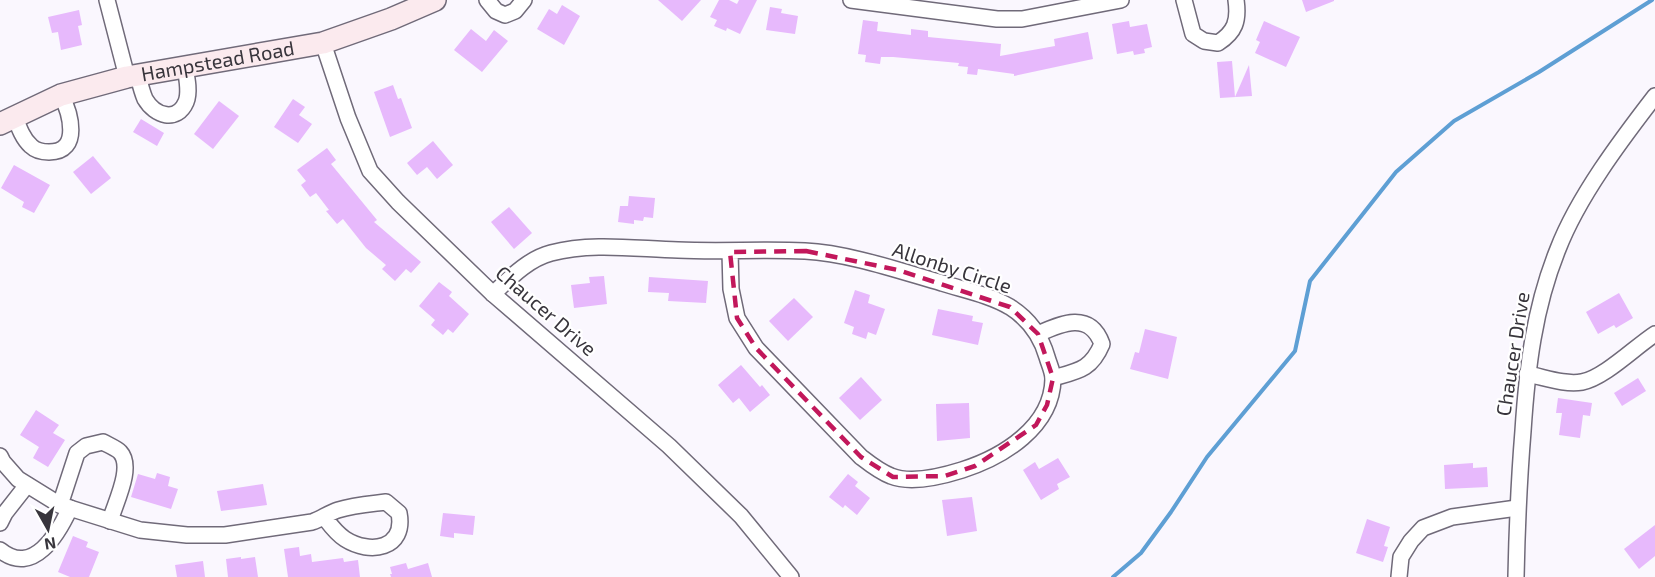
<svg xmlns="http://www.w3.org/2000/svg" width="1655" height="577" font-family="'Exo 2',sans-serif">
	<rect width="100%" height="100%" fill="#faf7fe"/>
	<g fill="none" stroke-linecap="round" stroke-linejoin="round">
		<path stroke="#5e9fd4" stroke-width="4" d="M1113,577L1141,553L1171,512L1207,457L1295,351L1310,281L1396,172L1454,121L1539,72L1652,0"/>
	</g>
	<g fill="#e7b9fc">
		<path d="M658,0H701L682,21Z"/>
		<path d="M719,0H729L737,4L739,0H757L740,34L727,28L726,31L714,26L717,20L710,17Z"/>
		<path d="M1302,0H1334V1L1306,12Z"/>
		<path d="M562,5L580,16L564,45L537,29L549,9L557,14Z"/>
		<path d="M770,7L782,9L781,13L798,16L795,34L766,30Z"/>
		<path d="M79,10L82,25L78,26L82,45L61,50L58,32L52,33L48,17Z"/>
		<path d="M863,20L878,22L877,31L911,35V29L928,31V37L1001,44L1000,56L1055,46L1054,39L1088,32L1093,59L1014,76V74L978,69L977,75L967,74L968,67L958,66L959,63L893,57H881L880,64L865,62L866,55L858,54Z"/>
		<path d="M1129,21L1130,27L1147,24L1152,47L1144,49L1145,53L1134,55L1133,51L1117,54L1112,24Z"/>
		<path d="M1264,21L1300,37L1286,67L1255,53L1260,42L1256,40Z"/>
		<path d="M471,29L486,41L494,30L508,41L482,72L454,50Z"/>
		<path d="M1232,61L1235,97L1249,65L1252,96L1220,98L1217,62Z"/>
		<path d="M393,85L398,99L401,98L412,128L390,137L374,92Z"/>
		<path d="M293,99L305,107L299,115L312,124L298,143L274,127Z"/>
		<path d="M219,101L239,116L213,149L194,134Z"/>
		<path d="M141,119L164,133L157,146L133,132Z"/>
		<path d="M433,141L453,165L437,179L427,167L417,175L407,163Z"/>
		<path d="M327,148L336,160L331,164L377,220L374,222L421,262L411,273L406,269L395,281L382,269L386,265L366,248L343,219L337,224L326,211L329,210L316,193L310,197L301,185L306,181L297,170Z"/>
		<path d="M93,156L111,178L91,194L73,172Z"/>
		<path d="M14,165L50,185L34,213L22,207L24,202L1,188Z"/>
		<path d="M629,196L655,198L653,218L644,217L643,221L634,220V224L618,222L620,206H628Z"/>
		<path d="M509,207L532,233L514,249L491,222Z"/>
		<path d="M604,276L607,304L574,308L571,285L590,283L589,277Z"/>
		<path d="M649,277L708,281L706,303L668,301L669,293L648,292Z"/>
		<path d="M439,282L452,292L449,296L469,314L453,333L448,329L443,335L431,325L435,320L419,306Z"/>
		<path d="M855,290L870,295L868,303L885,309L876,335L868,332L866,339L852,334L854,327L844,323Z"/>
		<path d="M1619,293L1633,318L1616,328L1614,325L1598,334L1586,312Z"/>
		<path d="M794,298L813,317L788,341L769,321Z"/>
		<path d="M938,309L973,316L972,321L983,323L978,345L932,335Z"/>
		<path d="M1145,329L1177,337L1168,379L1130,369L1135,352L1139,353Z"/>
		<path d="M741,365L760,387L762,385L770,395L750,412L739,398L733,403L718,385Z"/>
		<path d="M861,377L882,400L860,420L839,398Z"/>
		<path d="M1638,378L1646,391L1622,406L1614,393Z"/>
		<path d="M1558,398L1592,403L1590,416L1583,415L1580,438L1559,435L1562,413H1556Z"/>
		<path d="M969,403L970,438L937,441L936,404Z"/>
		<path d="M36,410L59,425L53,433L65,440L48,467L33,458L39,447L20,435Z"/>
		<path d="M1058,458L1070,477L1057,484L1059,489L1041,500L1023,470L1035,462L1039,469Z"/>
		<path d="M1473,463V468L1487,467L1488,487L1445,489L1444,465Z"/>
		<path d="M157,473L170,477L168,486L178,489L171,509L131,497L138,474L155,479Z"/>
		<path d="M848,474L858,482L855,486L870,498L857,515L845,505L843,508L829,497Z"/>
		<path d="M263,484L267,505L221,511L217,491Z"/>
		<path d="M972,497L977,531L947,536L942,500Z"/>
		<path d="M443,513L475,516L473,535L454,533V538L440,536Z"/>
		<path d="M1367,519L1390,527L1384,546L1388,547L1383,562L1356,553Z"/>
		<path d="M1655,525V556L1639,569L1624,549Z"/>
		<path d="M73,536L88,542L86,547L99,552L89,577H70L58,572Z"/>
		<path d="M299,547L300,556L311,554L312,562L343,558L344,562L358,560L360,577H288L284,549Z"/>
		<path d="M241,557V559L255,557L258,577H228L226,559Z"/>
		<path d="M203,561L205,577H177L175,565Z"/>
		<path d="M406,563L408,569L428,563L432,577H391L390,574H392L390,567Z"/>
	</g>
	<g fill="none" stroke-linecap="round" stroke-linejoin="round">
		<defs>
			<g id="street">
				<path d="M107,0L127,77"/>
				<path d="M487,0L496,11L505,15L515,11L524,0"/>
				<path d="M851,0L997,19H1022L1121,0"/>
				<path d="M1184,0L1193,34L1204,41L1218,43C1235,32 1239,21 1236,0"/>
				<path d="M323,43L348,118L370,171L398,202L493,294L669,446L741,516L791,577"/>
				<path d="M138,76C140,84 142,92 145,99C155,116 177,123 186,102C190,92 187,78 185,68"/>
				<path d="M15,117C19,128 23,139 31,146C36,151 43,152 49,152C82,152 70,112 61,95"/>
				<path d="M493,294C510,278 528,259 551,253C592,242 637,249 678,250C720,252 763,249 805,251C848,253 900,271 942,283C964,290 990,295 1010,307C1029,319 1041,336 1047,357C1049,364 1053,372 1053,379C1052,427 1003,457 962,470C943,476 911,484 891,476C880,472 870,464 861,457L756,348L737,318L731,289L730,252"/>
				<path d="M1038,334C1062,323 1090,311 1102,344C1091,370 1078,371 1053,378"/>
				<path d="M1527,374C1544,377 1564,385 1582,382C1604,378 1635,347 1655,334"/>
				<path d="M0,456L3,462L18,479L60,505L140,530L187,535H225L312,522C321,519 329,513 338,510C354,505 370,504 386,502L399,513C406,549 370,555 345,539C336,533 331,526 325,518"/>
				<path d="M60,505L77,453L86,446L103,442C108,445 116,448 120,452C134,467 115,503 110,521"/>
				<path d="M0,523L5,513L27,485"/>
				<path d="M0,550C33,577 58,534 70,508"/>
				<path d="M1399,577L1401,557L1411,541L1423,528L1452,517L1517,508"/>
				<path d="M1516,577C1517,528 1519,480 1523,431C1527,369 1534,308 1558,249C1578,197 1621,140 1655,96"/>
			</g>
			<g id="secondary">
				<path id="s1" d="M0,124L61,95L127,77L323,43L391,19L435,0"/>
			</g>
		</defs>
		<use href="#street" stroke="#706a79" stroke-width="18"/>
		<use href="#secondary" stroke="#706a79" stroke-width="24"/>
		<use href="#street" stroke="#fff" stroke-width="15"/>
		<use href="#secondary" stroke="#fbeaee" stroke-width="21"/>
	</g>
	<path fill="none" stroke="#c2185b" stroke-width="4.5" stroke-dasharray="12 8" stroke-linejoin="round" d="M806,251L898,270L1010,307L1038,334L1053,378L1047,405L1036,425L975,466L945,476L893,477L861,457L756,348L737,318L730,252Z"/>
	<g text-anchor="middle" stroke-width="4.5" stroke-linejoin="round" paint-order="stroke">
		<g font-size="20" fill="#38353c" stroke="#fff">
			<text dy="7" stroke="none"><textPath href="#s1" startOffset="228">Hampstead Road</textPath></text>
			<text transform="translate(952 268) rotate(18)" y="7">Allonby Circle</text>
			<text transform="translate(546 311) rotate(41)" y="7">Chaucer Drive</text>
			<text transform="translate(1513 354) rotate(-81)" y="7">Chaucer Drive</text>
		</g>
	</g>
	<g transform="translate(48 529) rotate(171)" stroke="#ffffff" stroke-width="4.5" paint-order="stroke">
	<path d="M0-4.5L10 22L0 15L-10 22Z" fill="#38353c"/>
	<text y="-9" font-size="16" font-weight="bold" text-anchor="middle" fill="#38353c">N</text>
	</g>
</svg>
